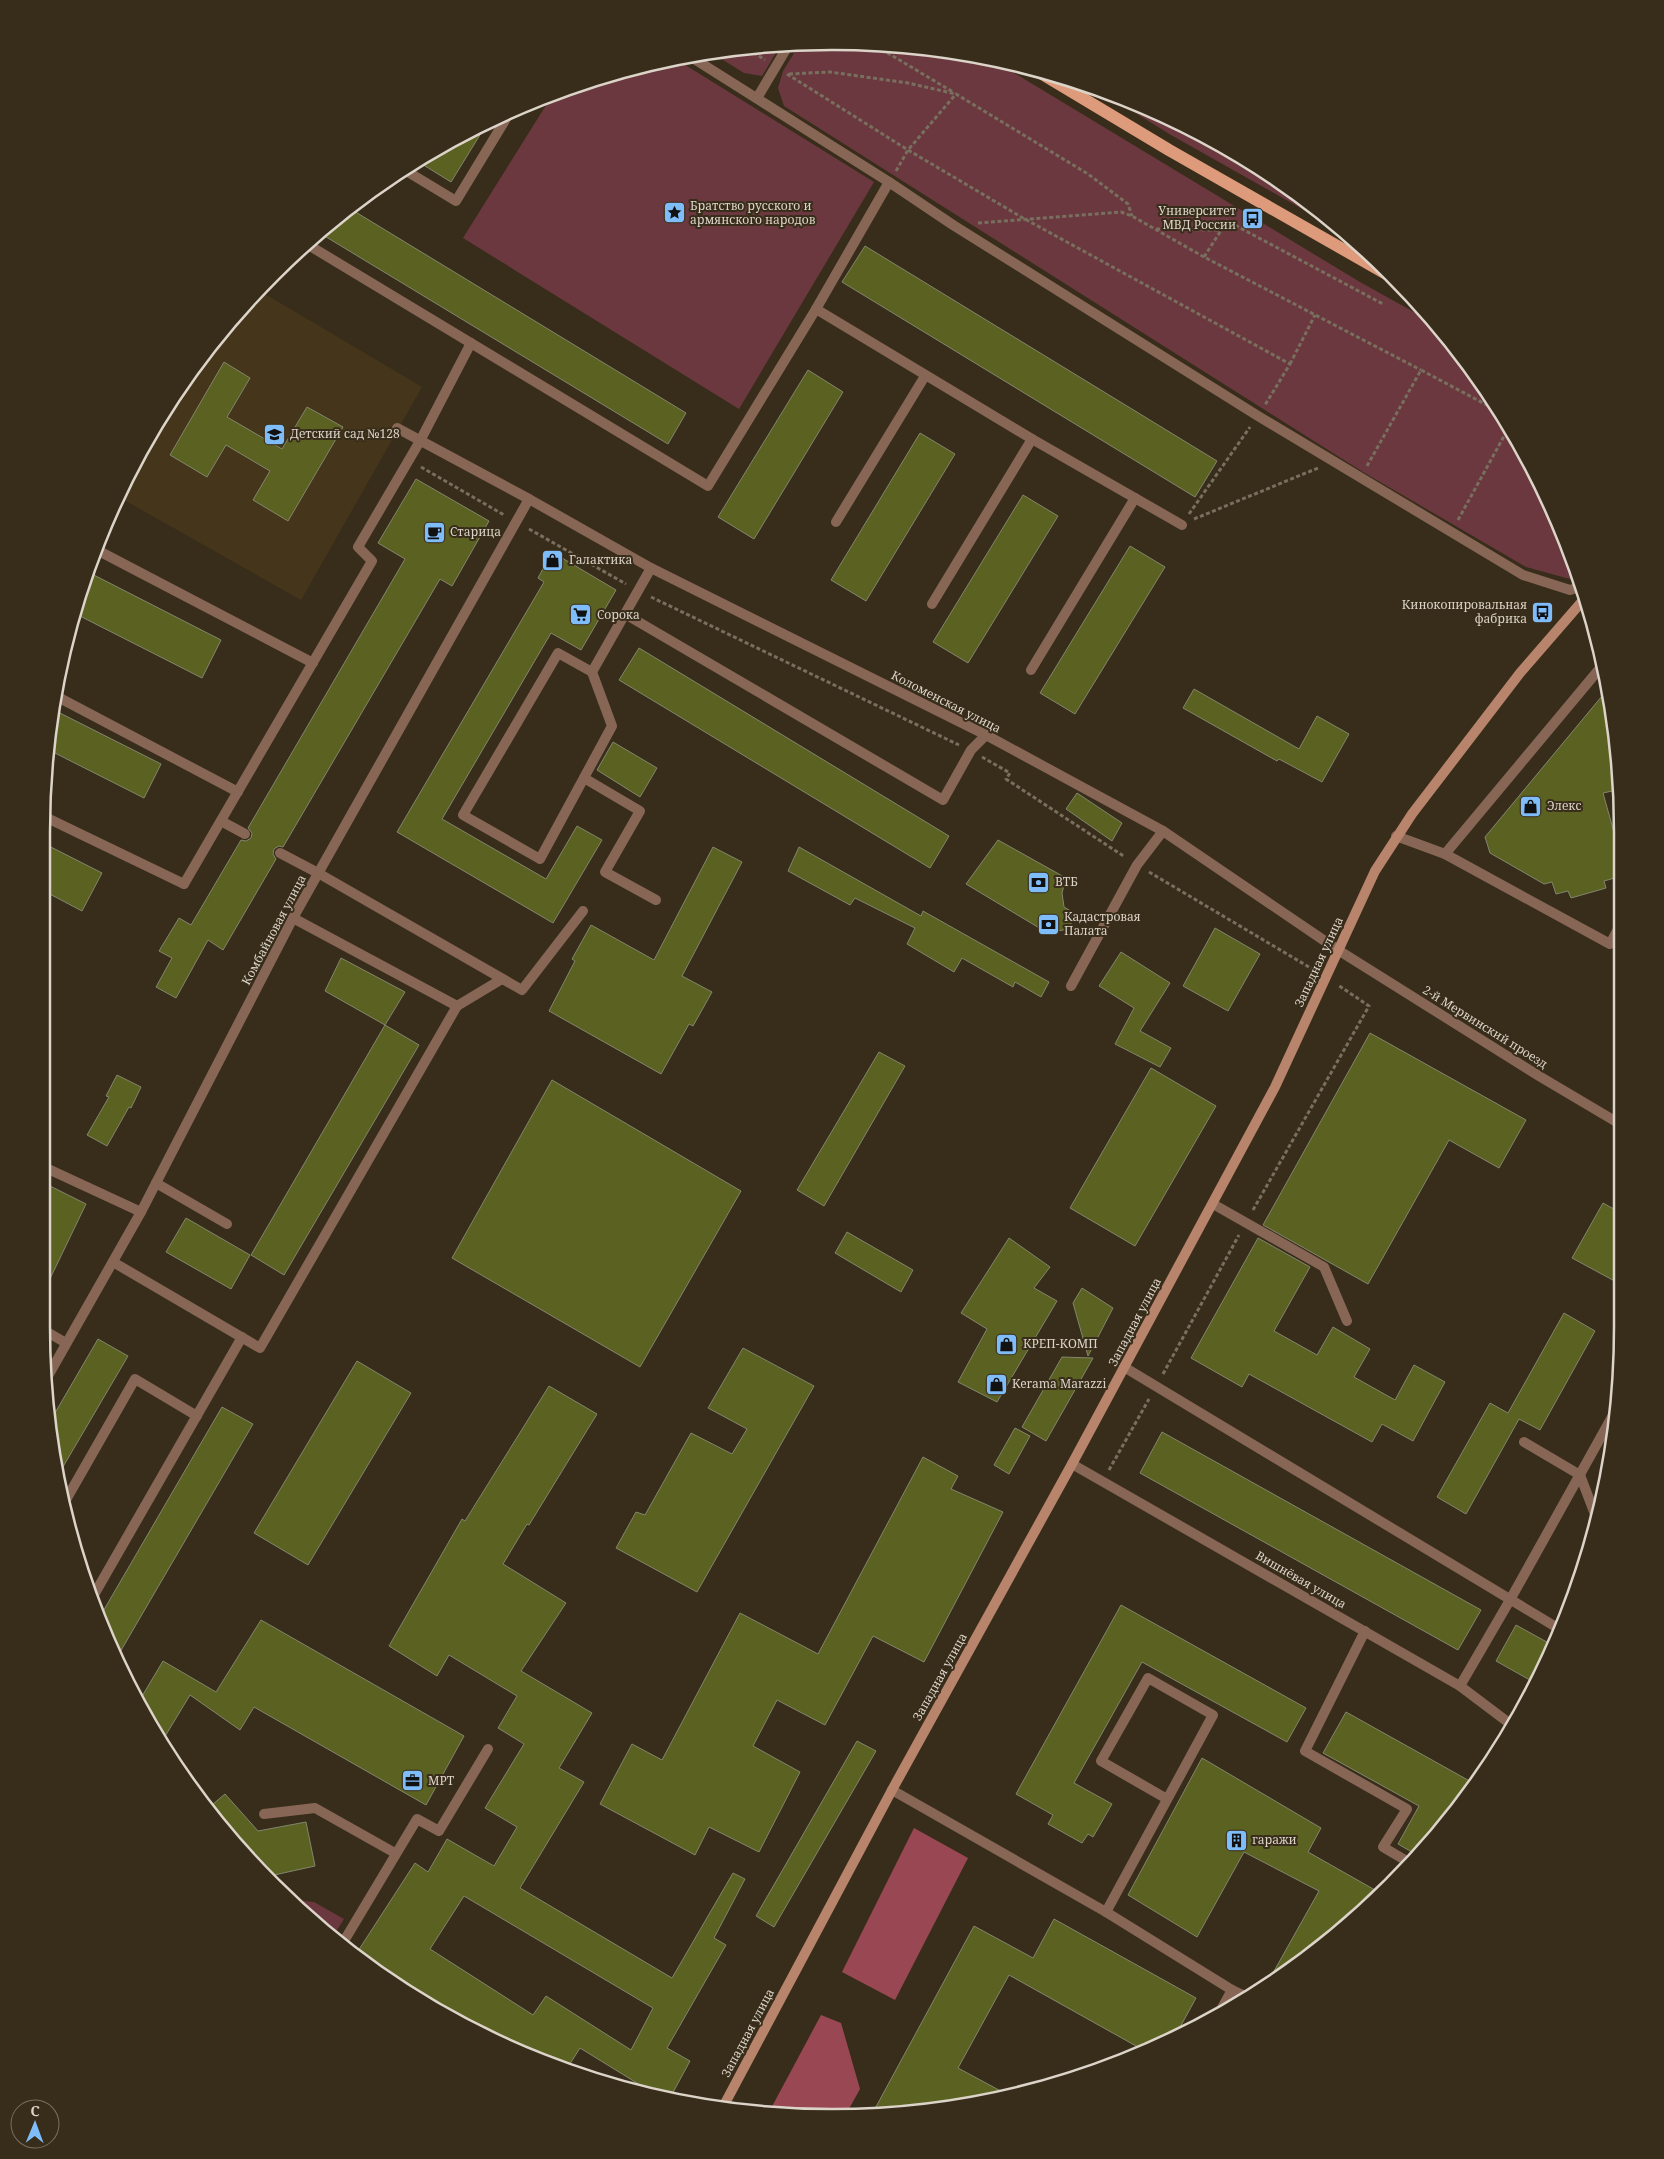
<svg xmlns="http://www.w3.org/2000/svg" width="1664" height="2159" font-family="'Noto Serif',serif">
	<rect width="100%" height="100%" fill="#382d1a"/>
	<path fill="#45361b" d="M260,291L422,387L301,600L117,496L123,482L205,350Z"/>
	<g fill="#6a383e">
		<path d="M832,41L988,57L1360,282L1430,321L1490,393L1541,483L1581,579L1577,581L1526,567L1363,472L784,106L778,88L783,71L799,45Z"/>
		<path d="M780,46L762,76L744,73L712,53Z"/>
		<path d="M674,58L874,182L739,409L463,238L553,94Z"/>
		<path d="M1100,91L1135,102L1285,186L1336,228L1171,135Z"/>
		<path d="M304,1901L314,1902L344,1919L332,1938L296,1906Z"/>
	</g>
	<g fill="#994853">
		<path d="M914,1828L968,1858L895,2000L842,1972Z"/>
		<path d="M821,2015L841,2023L860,2089L845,2116H780L768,2114Z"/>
	</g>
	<g fill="#5b6121" stroke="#82866d" fill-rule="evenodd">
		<path d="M486,125L451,182L417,161Z"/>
		<path d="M349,208L686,413L668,444L318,232Z"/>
		<path d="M865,246L1217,461L1195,497L842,282Z"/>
		<path d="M224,362L250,378L227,417L282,449L307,407L343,427L288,521L253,500L270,471L226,445L207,477L170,455Z"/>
		<path d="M808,370L843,392L754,539L718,517Z"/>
		<path d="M920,433L955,454L866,601L831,580Z"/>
		<path d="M416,479L489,521L452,586L440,579L283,847L279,846L274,849L273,854L276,859L223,950L208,940L176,998L156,987L172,958L159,951L179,918L191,925L241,840L246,841L251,838L252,833L248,828L405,559L378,543Z"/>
		<path d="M1023,495L1058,516L968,663L933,642Z"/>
		<path d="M1130,546L1165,567L1075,714L1040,693Z"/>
		<path d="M552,552L616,590L581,650L551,633L442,819L546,879L577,826L602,840L553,923L397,832L544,582L538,578Z"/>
		<path d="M86,571L221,640L202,678L74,613Z"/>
		<path d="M639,648L949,836L930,868L619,680Z"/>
		<path d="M1194,689L1299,749L1317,716L1349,734L1322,782L1279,759L1277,761L1183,708Z"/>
		<path d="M1607,690L1616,729L1617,790L1603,793L1617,843L1618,877L1604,881L1606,888L1571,898L1568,891L1556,894L1552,882L1544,884L1490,853L1485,837Z"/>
		<path d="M52,709L161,764L144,798L47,749Z"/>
		<path d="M613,742L657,768L640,797L597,770Z"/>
		<path d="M1077,793L1122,823L1112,841L1066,809Z"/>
		<path d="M998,840L1066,878L1062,893L1064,907L1079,916L1064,930L1046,932L966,884Z"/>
		<path d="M43,843L102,873L82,911L44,891Z"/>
		<path d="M713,847L742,862L682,976L712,992L693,1026L689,1024L661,1074L549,1011L575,961L572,959L591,925L654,960Z"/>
		<path d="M799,847L921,916L923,911L1049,982L1041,997L1015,982L1013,987L962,958L954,972L907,944L915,928L855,898L850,905L788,871Z"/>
		<path d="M1215,928L1260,954L1228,1011L1183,986Z"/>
		<path d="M1121,952L1170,983L1140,1031L1171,1048L1160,1067L1115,1044L1134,1008L1099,986Z"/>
		<path d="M341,958L405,992L385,1025L325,991Z"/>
		<path d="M385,1025L419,1045L284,1275L251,1255Z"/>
		<path d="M1370,1033L1526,1120L1499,1168L1449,1140L1368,1284L1263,1225Z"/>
		<path d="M879,1052L905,1066L824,1206L797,1190Z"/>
		<path d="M1151,1068L1216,1106L1135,1246L1070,1208Z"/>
		<path d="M117,1075L141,1087L131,1108L129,1107L107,1146L87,1135L109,1097L106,1096Z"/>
		<path d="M552,1080L741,1191L640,1367L452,1258Z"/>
		<path d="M46,1184L86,1204L47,1285L46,1188Z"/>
		<path d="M1603,1203L1621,1213L1622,1285L1572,1258Z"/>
		<path d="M186,1218L250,1255L231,1289L166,1252Z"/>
		<path d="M847,1232L913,1270L901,1292L835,1253Z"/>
		<path d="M1009,1238L1050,1267L1034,1288L1057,1301L997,1402L958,1382L987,1329L961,1313Z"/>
		<path d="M1258,1238L1310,1267L1274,1331L1317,1355L1333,1327L1370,1349L1354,1377L1395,1400L1414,1365L1445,1382L1413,1441L1382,1424L1372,1442L1249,1374L1242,1387L1191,1358Z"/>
		<path d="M1082,1288L1113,1308L1088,1356L1073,1303Z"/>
		<path d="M1564,1313L1595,1331L1540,1430L1519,1419L1466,1514L1437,1497L1490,1403L1508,1413Z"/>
		<path d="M98,1339L128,1356L57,1477L48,1425Z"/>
		<path d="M743,1348L814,1386L697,1592L616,1548L636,1512L645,1515L691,1433L732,1454L747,1429L708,1408Z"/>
		<path d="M1062,1357L1093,1358L1046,1441L1022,1427Z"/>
		<path d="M357,1361L411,1393L308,1565L254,1533Z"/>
		<path d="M549,1386L597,1414L529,1525L527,1524L503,1564L566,1603L521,1671L592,1713L559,1768L584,1782L520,1888L672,1978L733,1873L745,1879L714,1938L726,1945L667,2048L690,2061L670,2098L643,2093L645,2088L580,2048L566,2070L530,2058L505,2046L358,1951L415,1863L428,1872L447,1839L494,1866L517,1827L485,1808L524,1744L498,1728L517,1696L449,1655L437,1676L389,1646L462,1519L465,1521ZM464,1896L653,2008L631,2050L546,1996L533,2015L430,1949Z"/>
		<path d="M222,1407L253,1424L116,1659L98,1620Z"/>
		<path d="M1015,1428L1030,1436L1009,1474L994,1465Z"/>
		<path d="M1162,1432L1481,1610L1458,1650L1140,1473Z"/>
		<path d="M923,1457L958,1476L951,1489L1003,1512L924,1662L873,1636L825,1725L777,1700L753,1746L800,1772L759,1852L709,1827L695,1855L600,1804L632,1744L662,1760L740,1613L818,1654Z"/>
		<path d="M1121,1605L1306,1708L1287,1742L1142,1662L1074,1783L1112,1804L1093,1837L1088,1834L1082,1843L1048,1824L1053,1815L1016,1794Z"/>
		<path d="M261,1620L464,1736L426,1805L254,1707L240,1730L190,1695L161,1743L147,1723L138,1703L163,1661L216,1692Z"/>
		<path d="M1516,1625L1554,1646L1537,1684L1496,1661Z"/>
		<path d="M1346,1712L1475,1784L1417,1855L1398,1844L1419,1806L1323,1753Z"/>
		<path d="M857,1741L876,1751L774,1927L756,1916Z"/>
		<path d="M1202,1758L1321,1828L1308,1852L1382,1894L1264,1989L1319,1891L1244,1852L1197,1937L1128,1895Z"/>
		<path d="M225,1794L258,1831L306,1822L315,1866L265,1877L206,1810Z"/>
		<path d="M1054,1919L1196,1998L1173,2040L1145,2051L1009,1975L958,2068L1010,2096L986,2103L871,2116L974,1926L1033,1958Z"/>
	</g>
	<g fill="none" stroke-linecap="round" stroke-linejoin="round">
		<g stroke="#796f5f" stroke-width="3" stroke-dasharray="4 2.5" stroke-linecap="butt">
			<path d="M876,46L953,92"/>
			<path d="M748,49L765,60"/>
			<path d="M787,74L908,150L1023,218L1290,364L1265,405"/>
			<path d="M789,74L830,72L908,83L956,94"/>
			<path d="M896,171L908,150L956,94L1088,174L1128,204L1132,216"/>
			<path d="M978,223L1121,212L1132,216L1204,257L1421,370"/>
			<path d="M1156,229L1219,230"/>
			<path d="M1204,257L1227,221L1383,304"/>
			<path d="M1290,364L1315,315"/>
			<path d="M1367,466L1421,370L1500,412"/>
			<path d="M421,467L504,515"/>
			<path d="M1189,514L1250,427"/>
			<path d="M1194,519L1318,468"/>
			<path d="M1458,520L1509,427"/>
			<path d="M529,529L626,584"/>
			<path d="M651,597L959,745"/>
			<path d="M982,757L1010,773L1006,779L1125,857"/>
			<path d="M1149,872L1314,970"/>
			<path d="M1253,1210L1369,1006L1338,985"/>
			<path d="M1163,1374L1239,1235"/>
			<path d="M1109,1470L1149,1399"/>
		</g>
		<g stroke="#876656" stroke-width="10">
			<path d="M403,169L456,201L510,112"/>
			<path d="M889,182L816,309L1032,439L1182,525"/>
			<path d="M305,243L708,486L816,309"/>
			<path d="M397,428L529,499"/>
			<path d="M836,522L925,376"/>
			<path d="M95,549L313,663"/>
			<path d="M932,604L1032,439"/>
			<path d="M625,614L943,800L971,750L986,735"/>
			<path d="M558,653L592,672L612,726L540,859L463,815Z"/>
			<path d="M1601,667L1445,854L1610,944L1618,929"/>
			<path d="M1031,670L1135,498"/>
			<path d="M592,672L651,568"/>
			<path d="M54,695L238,792"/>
			<path d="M584,778L640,811L605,872L656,900"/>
			<path d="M221,821L245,834"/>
			<path d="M1396,836L1445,854"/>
			<path d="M280,853L318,873L522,990L583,911"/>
			<path d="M184,884L372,561L358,547L420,441L471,343"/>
			<path d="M1338,950L1539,1076L1620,1124"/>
			<path d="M1071,986L1137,865L1163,831"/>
			<path d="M457,1006L502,979"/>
			<path d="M46,1168L141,1212"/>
			<path d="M156,1183L227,1224"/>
			<path d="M1213,1204L1324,1267L1347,1321"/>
			<path d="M113,1262L260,1348L457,1006L293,918"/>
			<path d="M47,1332L66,1343"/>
			<path d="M1124,1367L1561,1630"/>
			<path d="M1524,1442L1580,1475L1596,1517"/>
			<path d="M1072,1464L1460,1686L1513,1726"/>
			<path d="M63,1505L135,1379L197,1416"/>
			<path d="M91,1600L242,1337"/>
			<path d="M1365,1631L1305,1751L1407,1809L1383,1847L1410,1863"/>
			<path d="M1460,1686L1510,1600L1617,1408"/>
			<path d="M892,1790L1106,1912L1213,1715L1148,1678L1101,1761L1167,1799"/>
			<path d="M264,1814L315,1808L395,1853"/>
			<path d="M1106,1912L1232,1990L1218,2015"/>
			<path d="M341,1946L417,1819L439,1831L488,1749"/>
			<path d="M1232,1990L1249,1998"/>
		</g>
		<g stroke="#876656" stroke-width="10">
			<path d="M688,55L889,182L953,225L1258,416L1523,575L1570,590L1583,586"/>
			<path d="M757,98L788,46"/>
			<path d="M43,816L184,884"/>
			<path d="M48,1376L141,1212L293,918L529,499L651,568L986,735L1163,831L1338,950"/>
		</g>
		<path stroke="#b8846b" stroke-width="10" d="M723,2107L892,1790L1072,1464L1275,1087L1375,871L1412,814L1520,673L1585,598"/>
		<path stroke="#de9b7b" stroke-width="12" d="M1039,72L1169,150L1397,280"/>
	</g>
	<defs>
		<symbol id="sight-square" viewBox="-11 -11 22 22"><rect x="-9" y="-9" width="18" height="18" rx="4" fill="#7fbdfa" stroke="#382d1a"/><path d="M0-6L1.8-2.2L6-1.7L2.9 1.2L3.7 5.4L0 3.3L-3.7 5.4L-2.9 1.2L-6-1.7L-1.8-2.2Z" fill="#111"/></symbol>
		<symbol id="bus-square" viewBox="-11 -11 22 22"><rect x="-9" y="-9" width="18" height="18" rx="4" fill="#7fbdfa" stroke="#382d1a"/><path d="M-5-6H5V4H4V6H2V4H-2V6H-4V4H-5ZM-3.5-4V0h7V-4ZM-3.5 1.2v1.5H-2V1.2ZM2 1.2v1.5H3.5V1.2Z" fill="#111"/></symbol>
		<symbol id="school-square" viewBox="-11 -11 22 22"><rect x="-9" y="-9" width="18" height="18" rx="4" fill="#7fbdfa" stroke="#382d1a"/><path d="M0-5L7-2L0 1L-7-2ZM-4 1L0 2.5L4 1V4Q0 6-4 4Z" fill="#111"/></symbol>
		<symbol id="cafe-square" viewBox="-11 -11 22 22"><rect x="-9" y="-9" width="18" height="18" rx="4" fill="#7fbdfa" stroke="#382d1a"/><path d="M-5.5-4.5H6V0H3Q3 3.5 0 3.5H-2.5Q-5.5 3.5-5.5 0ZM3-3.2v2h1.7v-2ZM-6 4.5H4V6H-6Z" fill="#111"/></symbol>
		<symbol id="shop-square" viewBox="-11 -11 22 22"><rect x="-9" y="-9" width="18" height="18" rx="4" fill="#7fbdfa" stroke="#382d1a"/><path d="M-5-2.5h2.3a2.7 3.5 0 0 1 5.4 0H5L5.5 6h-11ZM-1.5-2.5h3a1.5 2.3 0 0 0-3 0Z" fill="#111"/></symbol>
		<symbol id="supermarket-square" viewBox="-11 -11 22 22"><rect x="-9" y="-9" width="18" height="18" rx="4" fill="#7fbdfa" stroke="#382d1a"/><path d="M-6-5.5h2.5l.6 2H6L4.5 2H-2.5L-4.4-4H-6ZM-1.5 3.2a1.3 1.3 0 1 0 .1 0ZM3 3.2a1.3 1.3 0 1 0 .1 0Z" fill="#111"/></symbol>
		<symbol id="bank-square" viewBox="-11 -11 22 22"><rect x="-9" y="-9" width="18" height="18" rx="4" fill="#7fbdfa" stroke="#382d1a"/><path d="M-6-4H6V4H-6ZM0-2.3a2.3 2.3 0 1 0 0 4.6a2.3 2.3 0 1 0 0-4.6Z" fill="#111"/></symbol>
		<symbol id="office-square" viewBox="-11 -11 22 22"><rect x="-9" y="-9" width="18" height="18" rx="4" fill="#7fbdfa" stroke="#382d1a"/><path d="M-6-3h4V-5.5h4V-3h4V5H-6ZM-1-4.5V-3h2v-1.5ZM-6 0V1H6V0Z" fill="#111"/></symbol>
		<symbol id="building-square" viewBox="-11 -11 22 22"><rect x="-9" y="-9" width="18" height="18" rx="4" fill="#7fbdfa" stroke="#382d1a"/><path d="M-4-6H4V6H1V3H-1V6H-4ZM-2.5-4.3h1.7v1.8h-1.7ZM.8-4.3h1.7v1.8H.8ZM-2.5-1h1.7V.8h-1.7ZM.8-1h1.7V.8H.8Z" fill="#111"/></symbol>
	</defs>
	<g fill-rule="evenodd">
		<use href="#sight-square" x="662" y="200" width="25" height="25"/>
		<use href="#bus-square" x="1240" y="206" width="25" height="25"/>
		<use href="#school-square" x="262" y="422" width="25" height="25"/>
		<use href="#cafe-square" x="422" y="520" width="25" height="25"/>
		<use href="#shop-square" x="540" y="548" width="25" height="25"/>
		<use href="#bus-square" x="1530" y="600" width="25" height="25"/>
		<use href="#supermarket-square" x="568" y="602" width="25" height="25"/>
		<use href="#shop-square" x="1518" y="794" width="25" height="25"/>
		<use href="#bank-square" x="1026" y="870" width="25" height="25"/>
		<use href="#bank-square" x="1036" y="912" width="25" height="25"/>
		<use href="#shop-square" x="994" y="1332" width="25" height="25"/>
		<use href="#shop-square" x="984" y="1372" width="25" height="25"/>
		<use href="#office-square" x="400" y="1768" width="25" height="25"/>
		<use href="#building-square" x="1224" y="1828" width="25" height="25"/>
	</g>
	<g text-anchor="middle" stroke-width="4" stroke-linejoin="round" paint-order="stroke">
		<g font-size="12" fill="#dcd4c9" stroke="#382d1a" text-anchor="start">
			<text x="690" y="210">Братство русского и<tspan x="690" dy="14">армянского народов</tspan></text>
			<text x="1236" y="215" text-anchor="end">Университет<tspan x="1236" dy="14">МВД России</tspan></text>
			<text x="290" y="438">Детский сад №128</text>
			<text x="450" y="536">Старица</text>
			<text x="569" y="564">Галактика</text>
			<text x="1527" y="609" text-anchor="end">Кинокопировальная<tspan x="1527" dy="14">фабрика</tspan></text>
			<text x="597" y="619">Сорока</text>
			<text x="1547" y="810">Элекс</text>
			<text x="1055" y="886">ВТБ</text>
			<text x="1064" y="921">Кадастровая<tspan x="1064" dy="14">Палата</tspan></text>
			<text x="1023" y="1348">КРЕП-КОМП</text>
			<text x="1012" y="1388">Kerama Marazzi</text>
			<text x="428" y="1785">МРТ</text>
			<text x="1252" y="1844">гаражи</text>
		</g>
		<g font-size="12" fill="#dcd4c9" stroke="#382d1a">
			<text transform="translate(946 702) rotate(27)" y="4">Коломенская улица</text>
			<text transform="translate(274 930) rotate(-62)" y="4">Комбайновая улица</text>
			<text transform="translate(1319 962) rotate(-65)" y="4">Западная улица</text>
			<text transform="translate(1485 1027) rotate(32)" y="4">2-й Мервинский проезд</text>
			<text transform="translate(1135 1322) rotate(-62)" y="4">Западная улица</text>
			<text transform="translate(1301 1580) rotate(30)" y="4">Вишнёвая улица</text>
			<text transform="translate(940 1677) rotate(-61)" y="4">Западная улица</text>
			<text transform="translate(748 2033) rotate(-62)" y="4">Западная улица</text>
		</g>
	</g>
	<path d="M0 0H1664V2159H0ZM832 50H832A782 782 0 0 1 1614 832V1327A782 782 0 0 1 832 2109H832A782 782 0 0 1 50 1327V832A782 782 0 0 1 832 50Z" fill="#382d1a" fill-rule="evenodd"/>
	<path fill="none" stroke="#dcd4c9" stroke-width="2.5" d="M832 50H832A782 782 0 0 1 1614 832V1327A782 782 0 0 1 832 2109H832A782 782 0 0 1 50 1327V832A782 782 0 0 1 832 50Z"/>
	<g transform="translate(35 2124) rotate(1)"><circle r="24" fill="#382d1a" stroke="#7a7060"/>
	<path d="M0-4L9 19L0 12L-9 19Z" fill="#7fbdfa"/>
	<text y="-8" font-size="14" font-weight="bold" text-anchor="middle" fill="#dcd4c9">С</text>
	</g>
</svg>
